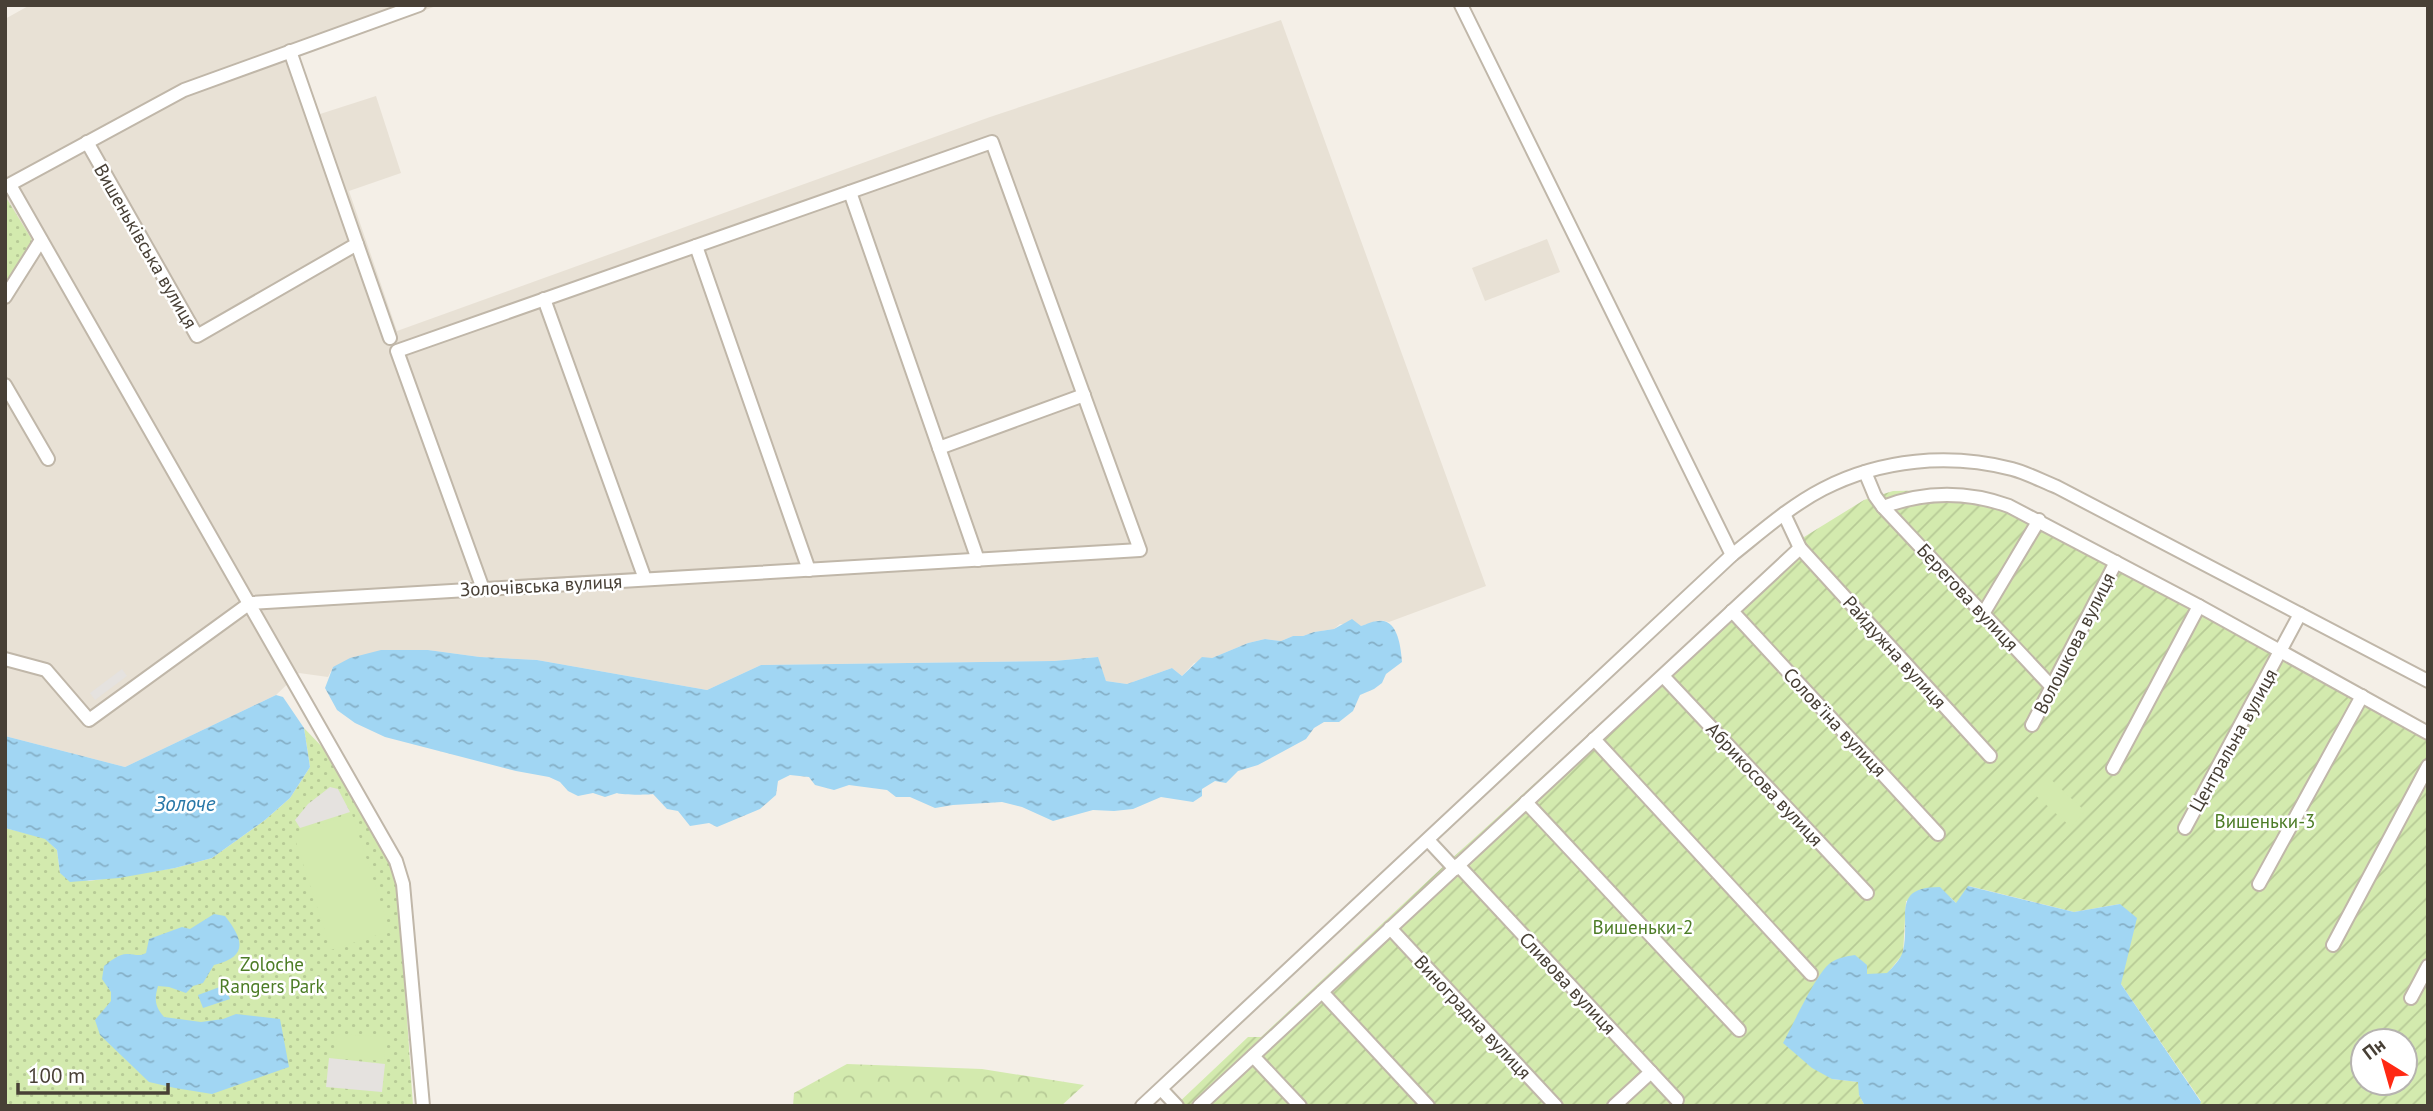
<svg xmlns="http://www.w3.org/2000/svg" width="2433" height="1111" font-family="'PT Sans',sans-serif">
	<defs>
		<pattern id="forest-crowns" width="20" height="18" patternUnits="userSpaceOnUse" patternTransform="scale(1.75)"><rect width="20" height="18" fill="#d3eaae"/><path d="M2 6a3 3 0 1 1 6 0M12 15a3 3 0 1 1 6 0" fill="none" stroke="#b7ca96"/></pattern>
		<pattern id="park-dots" width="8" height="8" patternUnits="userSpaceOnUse" patternTransform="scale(1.75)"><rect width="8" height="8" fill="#d3eaae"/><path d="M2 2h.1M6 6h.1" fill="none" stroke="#b7ca96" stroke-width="1.8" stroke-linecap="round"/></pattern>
		<pattern id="garden-furrows" width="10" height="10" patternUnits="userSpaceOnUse" patternTransform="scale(1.75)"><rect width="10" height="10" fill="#d3eaae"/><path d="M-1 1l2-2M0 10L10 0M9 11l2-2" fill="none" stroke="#b7ca96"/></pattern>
		<pattern id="water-ripples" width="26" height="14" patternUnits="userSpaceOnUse" patternTransform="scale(1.75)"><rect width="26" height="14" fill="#a1d6f3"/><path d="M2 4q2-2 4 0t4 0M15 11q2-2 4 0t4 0" fill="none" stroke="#85afc6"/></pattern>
	</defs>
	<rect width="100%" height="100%" fill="#f4efe7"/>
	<g fill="#e8e1d5">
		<path d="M30,5H439L299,56L320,114L376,96L401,173L349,191L397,331L990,117L1281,20L1486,586L1389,622L1380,620L1361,626L1340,624L1334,629L1314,632L1303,636H1293L1281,641L1265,639L1248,643L1212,658L1194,663L1182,676L1172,668L1127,684L1106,681L1097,657L1054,661L761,665L707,690L537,660L480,657L428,650L333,667L328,677L299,673L276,695L125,767L5,736V19Z"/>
		<path d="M1547,239L1560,272L1485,301L1472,268Z"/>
	</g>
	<path fill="url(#forest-crowns)" d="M847,1064L982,1069L1084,1085L1061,1106H793L794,1093Z"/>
	<g fill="url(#park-dots)">
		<path d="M5,196L31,238V247L5,288Z"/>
		<path d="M304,728L326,751L388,861L398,886L413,1106H5V828L45,838L57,850L60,873L89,881L175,868L212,858L265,820L290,798L310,767Z"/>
	</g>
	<path fill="url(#garden-furrows)" fill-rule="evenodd" d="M1945,490L1988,495L2033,511L2428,726V1106H2199L2201,1101L2121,984L2120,904L2074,912L1969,886L1957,904L1950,897L1906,901L1903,954L1887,974H1867L1832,1079L1859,1082V1095L1865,1106H1175L1248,1037H1261L1448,862L1780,561L1796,542L1864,500L1893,491ZM2363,1041H2405V1083H2363Z"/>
	<g fill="#d3eaae">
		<path d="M2046,775L2085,811L2071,827L2031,791Z"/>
		<path d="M352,814L390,931L331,950L293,833Z"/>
		<path d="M337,1034L386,1037L384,1061L336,1058Z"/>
	</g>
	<g fill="#e5e2df">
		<path d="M122,669L127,676L95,700L90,693Z"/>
		<path d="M330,787L338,789L350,812L300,828L295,820L308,804Z"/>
		<path d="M329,1058L385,1064L382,1092L326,1087Z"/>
	</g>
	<g fill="url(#water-ripples)">
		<path d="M1352,619L1361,626C1367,624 1373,621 1378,621C1398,618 1401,648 1402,662L1386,674L1382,683L1374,689L1360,695L1353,711L1339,722H1324L1314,728L1306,739L1258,765L1238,771L1226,783L1215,781L1202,789V796L1193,802L1161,797L1133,809L1114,811L1093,810L1053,821L1022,807L1002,802L953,805L935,808L910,797H896L887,790L849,785L834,790L815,785L809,777L790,775L778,781L776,795L760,809L717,827L709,823L690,826L678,811L667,809L653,794C647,795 621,795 617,793L605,797L593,793L578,796L568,791L560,782L549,777L516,771L385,737L355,723L337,710L325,688L333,667L350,658L381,650H428L480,657L537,660L707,690L761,665L1054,661L1098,657L1106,681L1127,684L1172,668L1182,676L1202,657L1212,658L1248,643L1265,639L1281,641L1293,636H1303L1314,632L1334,629Z"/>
		<path d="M276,695L283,697L304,728L310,767L290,798L265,820L212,858L175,868L119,878L70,882L60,873L57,850L45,839L5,828V736L125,767Z"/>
		<path d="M1968,886L2074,912L2120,904L2137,918L2121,984L2201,1102L2199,1106H1865L1859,1095L1858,1082L1832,1079L1812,1068L1783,1043C1793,1025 1815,976 1829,964C1836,958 1847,956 1855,955L1867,965V974L1887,973C1893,967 1901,959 1903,951C1911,917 1890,887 1940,887L1956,903Z"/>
		<path d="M214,914L225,916C244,940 248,957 214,965L203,983L193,986L186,993L169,987L158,986C154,1000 155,1006 164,1017L201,1022L223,1019L236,1014L280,1019L289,1067L212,1094L175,1088L149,1082L100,1035L95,1020L111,1001V992L102,979L104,966C111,961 118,954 127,954C136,954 138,957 146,953L149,939L182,927L190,929Z"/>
		<path d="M225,985L230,999L203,1008L198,995Z"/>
	</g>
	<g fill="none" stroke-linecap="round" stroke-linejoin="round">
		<defs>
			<g id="minor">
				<path d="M1461,5L1732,555"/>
				<path d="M87,142L197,336L357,244L290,51"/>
				<path d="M10,185L396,861L403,884L423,1106"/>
				<path d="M5,187L184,90L419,5"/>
				<path d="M850,192L978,560"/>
				<path d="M357,244L390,338"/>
				<path d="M696,246L809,570"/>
				<path d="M5,297L41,240"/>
				<path d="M544,299L645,579"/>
				<path d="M5,385L48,459"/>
				<path d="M939,448L1084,395"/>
				<path d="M1865,472L1875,496L1883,507L2052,687"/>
				<path d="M1883,507C1925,491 1967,491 2009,506L2199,606L2428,733"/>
				<path d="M1784,514L1800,548L1990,756"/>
				<path d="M1732,611L1938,834"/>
				<path d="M1983,614L2039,520"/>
				<path d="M5,659L46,670L89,720L250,603L1140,550L992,142L397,351L483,589"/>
				<path d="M1663,676L1867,893"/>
				<path d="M2032,725L2116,562"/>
				<path d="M1594,739L1811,974"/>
				<path d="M2113,768L2199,606"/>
				<path d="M1526,802L1739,1030"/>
				<path d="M2185,828L2300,614"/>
				<path d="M1428,840L1455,869"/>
				<path d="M1458,865L1677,1100"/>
				<path d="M2259,884L2362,696"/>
				<path d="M1390,928L1556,1106"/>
				<path d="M2333,945L2428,766"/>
				<path d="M1322,992L1428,1106"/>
				<path d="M2411,998L2428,966"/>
				<path d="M1253,1056L1300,1106"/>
				<path d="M1161,1089L1177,1106"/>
				<path d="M1142,1106L1732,555C1761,532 1790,506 1823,489C1881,459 1949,453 2012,469C2027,473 2042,481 2057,487L2428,681"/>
				<path d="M1199,1106L1800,548"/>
				<path d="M1614,1106L1651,1072"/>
			</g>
		</defs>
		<use href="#minor" stroke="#c0b7a9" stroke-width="16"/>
		<use href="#minor" stroke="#fff" stroke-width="12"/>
	</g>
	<g text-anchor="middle" stroke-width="5" stroke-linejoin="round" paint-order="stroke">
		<g font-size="19" fill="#484036" stroke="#fff">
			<text transform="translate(146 246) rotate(60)" y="7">Вишеньківська вулиця</text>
			<text transform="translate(541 585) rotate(-3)" y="7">Золочівська вулиця</text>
			<text transform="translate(1968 597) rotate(47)" y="7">Берегова вулиця</text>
			<text transform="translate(2074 643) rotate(-63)" y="7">Волошкова вулиця</text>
			<text transform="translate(1895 652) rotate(48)" y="7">Райдужна вулиця</text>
			<text transform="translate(1835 722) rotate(47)" y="7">Соловʼїна вулиця</text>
			<text transform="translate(2233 740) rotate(-61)" y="7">Центральна вулиця</text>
			<text transform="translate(1765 784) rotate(47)" y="7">Абрикосова вулиця</text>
			<text transform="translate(1568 983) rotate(47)" y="7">Сливова вулиця</text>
			<text transform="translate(1473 1017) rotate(47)" y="7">Виноградна вулиця</text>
		</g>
		<g font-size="19" fill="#4c7c26" stroke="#fff">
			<text x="2265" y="828">Вишеньки-3</text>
			<text x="1643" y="934">Вишеньки-2</text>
			<text x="272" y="971">Zoloche<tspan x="272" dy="22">Rangers Park</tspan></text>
		</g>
		<g font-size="21" font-style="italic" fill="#2878a8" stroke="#fff">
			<text x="185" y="811">Золоче</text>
		</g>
	</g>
	<rect width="2433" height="1111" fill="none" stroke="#484036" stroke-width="14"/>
	<g transform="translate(2384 1062) rotate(323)"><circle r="33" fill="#ffffff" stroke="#b6b3af" stroke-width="2"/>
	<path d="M0-5L12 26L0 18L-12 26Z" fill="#ff2913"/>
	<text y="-10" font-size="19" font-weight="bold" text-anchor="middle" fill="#484036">Пн</text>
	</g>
	<path d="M18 1083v10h150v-10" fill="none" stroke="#484036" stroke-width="3.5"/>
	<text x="28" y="1083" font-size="21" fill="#484036" stroke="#ffffff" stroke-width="5" paint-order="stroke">100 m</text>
</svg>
